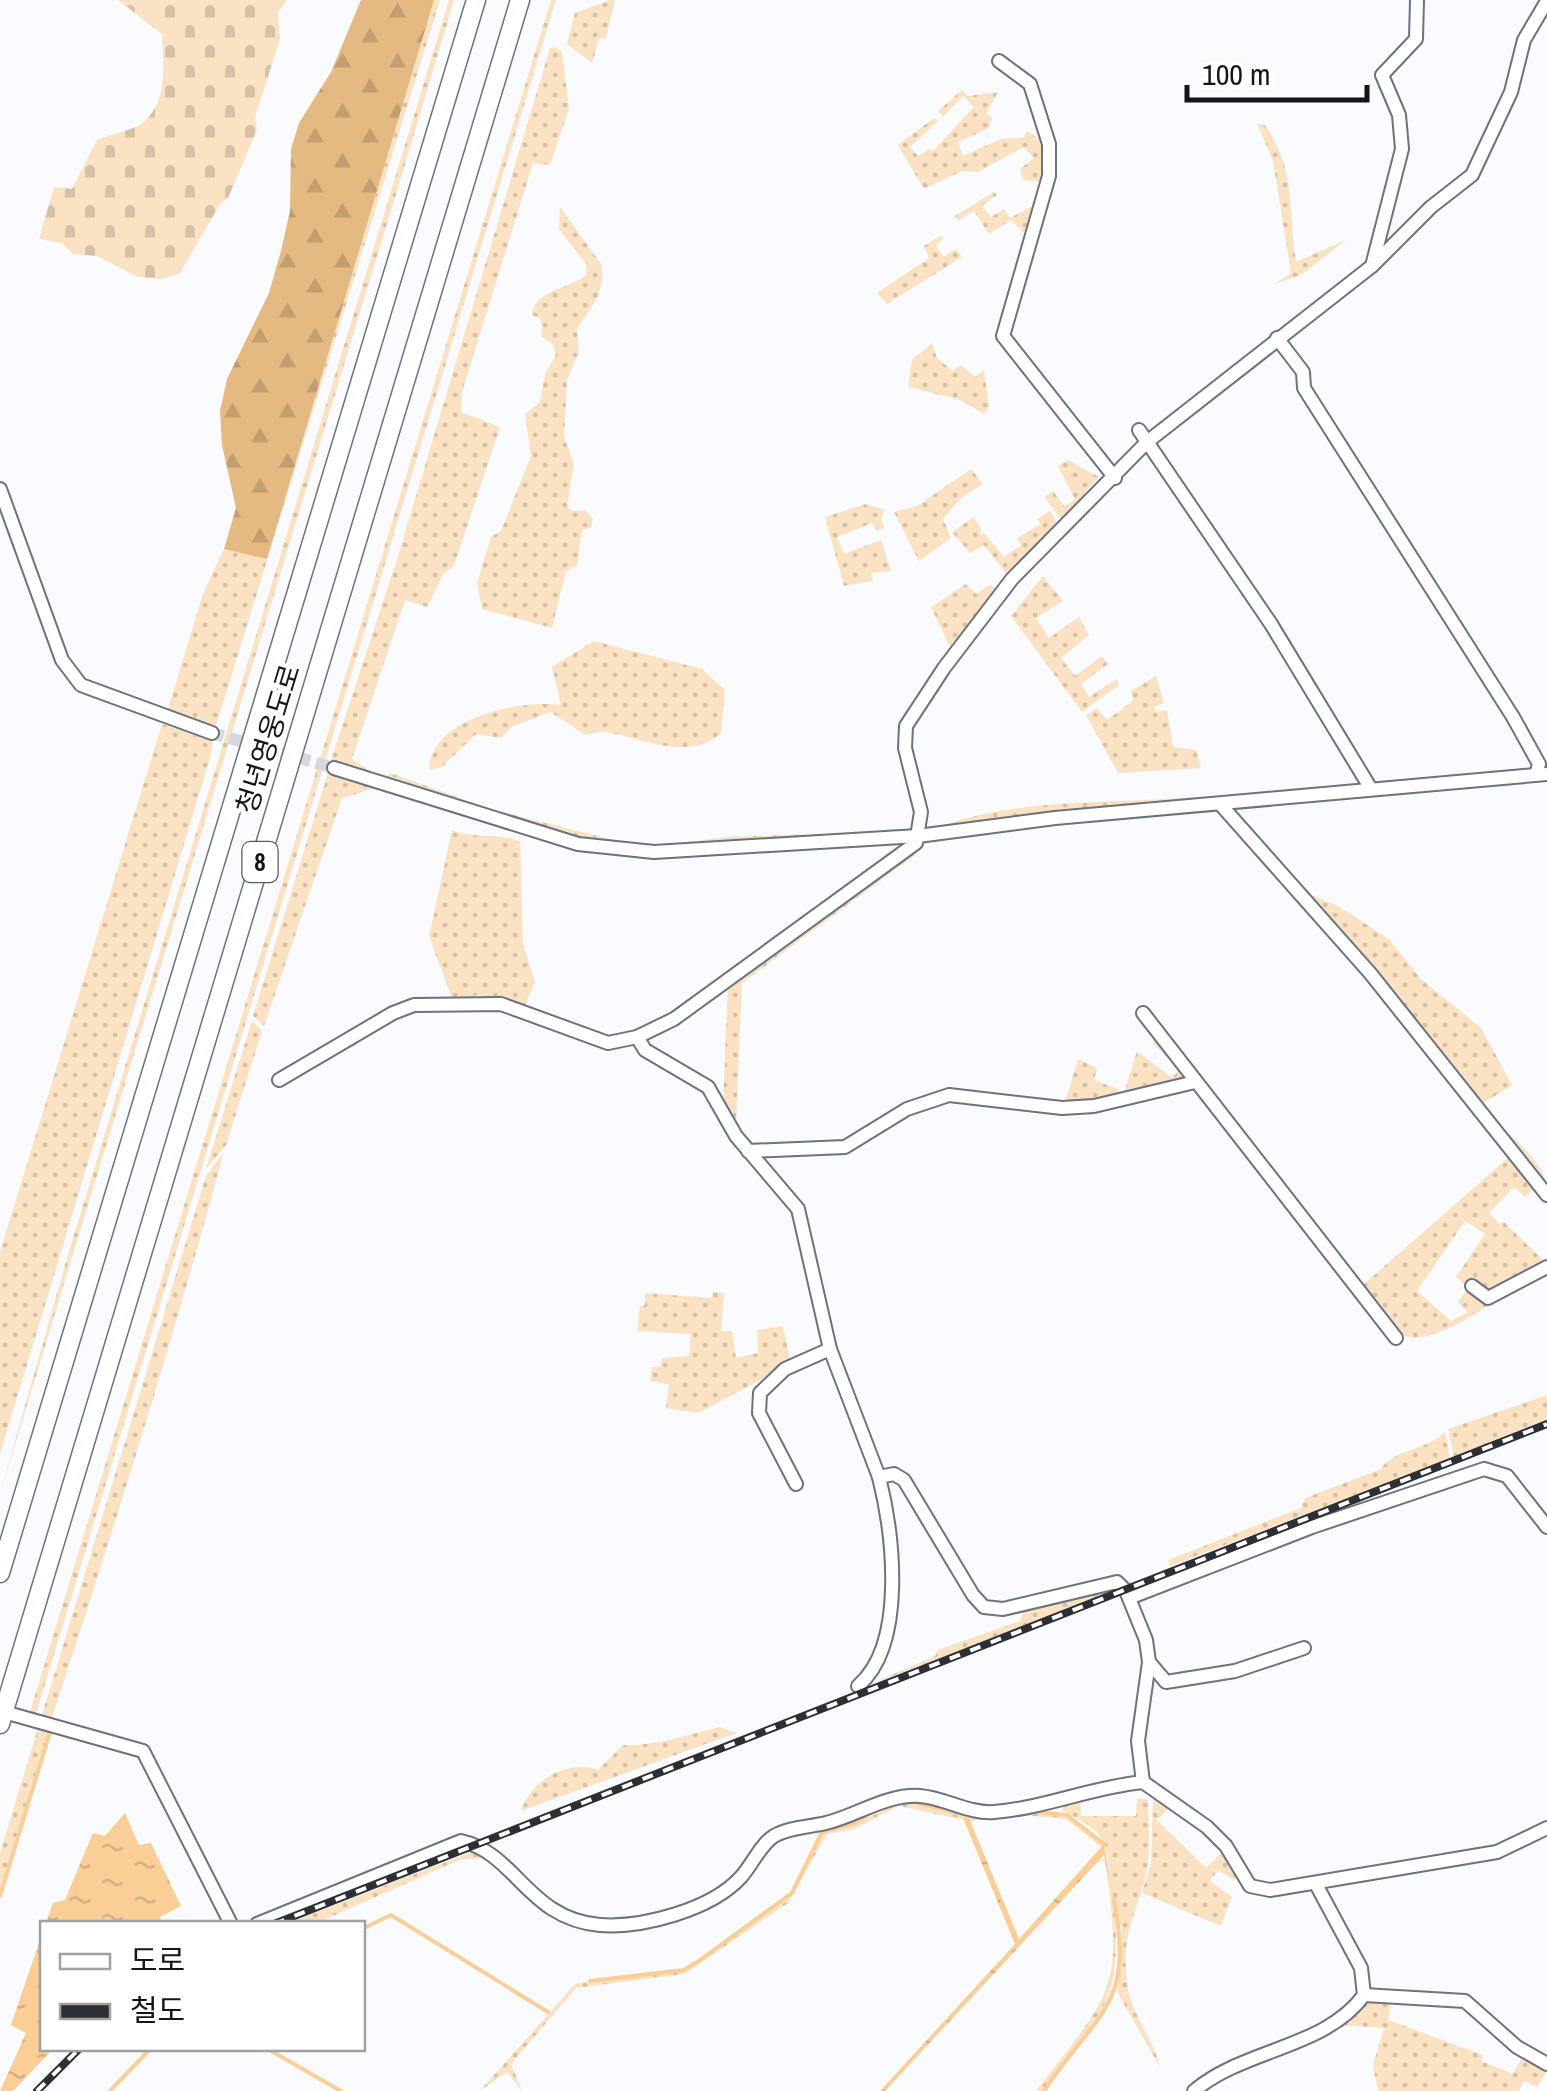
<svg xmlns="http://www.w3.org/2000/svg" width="1547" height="2091" font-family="'Archivo Narrow','Noto Sans KR',sans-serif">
	<defs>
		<pattern id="grass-dots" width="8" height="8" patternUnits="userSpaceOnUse" patternTransform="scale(2.5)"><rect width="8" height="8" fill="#fbe2c3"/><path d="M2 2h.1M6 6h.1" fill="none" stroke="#d6c1a7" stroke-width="1.8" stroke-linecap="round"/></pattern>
		<pattern id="forest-firs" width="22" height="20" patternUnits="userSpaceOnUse" patternTransform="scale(2.5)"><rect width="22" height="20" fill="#e5ba82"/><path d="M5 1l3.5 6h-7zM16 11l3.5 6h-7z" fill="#c39f70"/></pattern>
		<pattern id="cemetery-stones" width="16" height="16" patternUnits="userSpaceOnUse" patternTransform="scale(2.5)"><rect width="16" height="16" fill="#fbe2c3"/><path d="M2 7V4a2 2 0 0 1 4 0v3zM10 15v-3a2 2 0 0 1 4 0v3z" fill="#d6c1a7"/></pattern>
		<pattern id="water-ripples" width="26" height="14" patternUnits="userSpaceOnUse" patternTransform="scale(2.5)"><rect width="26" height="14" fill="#face96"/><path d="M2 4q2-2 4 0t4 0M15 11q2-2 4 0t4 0" fill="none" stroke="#d5b081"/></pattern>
	</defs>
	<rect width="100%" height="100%" fill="#f9fbfe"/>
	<g fill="url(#grass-dots)" fill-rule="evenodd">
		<path d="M434,0H440L215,729L167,712L203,594L224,549L267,559Z"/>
		<path d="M449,0H454L404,168L0,1494L67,1258Z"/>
		<path d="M551,0H556L35,1717L29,1715Z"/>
		<path d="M610,0H615L606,38L599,39L592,63L567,44L575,13Z"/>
		<path d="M555,47L562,52L569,109L550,165L533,163L462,392L461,412L500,427L454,566L444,573L427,607L405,600L352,759L382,779L390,773L491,809L617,841L664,845L726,837L850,833V838L656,850L579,840L330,763L398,556L550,48Z"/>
		<path d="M962,90L968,96L998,92L986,113L992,118L989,128L958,142L963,156L1001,139L1023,138L1027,131L1045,143L1040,182L1023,180L1020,169L1034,158L1024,147L978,172L962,171L924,189L898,145L934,118L938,121L910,147L918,156L929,149L933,151L974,107L963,96L943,117L938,111Z"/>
		<path d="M1257,123L1266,126C1297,174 1288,211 1296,262L1346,240L1301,275L1275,284L1291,273L1273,161Z"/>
		<path d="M994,192L997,195L982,206L991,217L1004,209L1010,218L1038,203L1027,236L1011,220L989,234L974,211L958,221L955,216Z"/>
		<path d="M560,207L601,264L603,277L598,297L577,329L579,352L567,380L564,436L574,464L567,507L573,511L585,510L593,519L591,528L582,530L577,566L566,571L552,628L482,609L477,583L491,537L501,531L531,456L525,414L540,402L545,374L556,355L553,344L542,337L541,319L532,315C534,290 568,290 586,275L587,265L559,229Z"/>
		<path d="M941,235L943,239L936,245L943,257L956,249L962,257L887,304L877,293L929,258L924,246Z"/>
		<path d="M932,343L937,358L953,371L961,365L975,377L984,370L989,407L984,414L960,400L908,387L912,360Z"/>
		<path d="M1068,460L1099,477L1085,492L1090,499L1064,523L1044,497L1053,491L1065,507L1075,499L1058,466Z"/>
		<path d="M971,469L983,484L961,498L943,519L951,538L919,561L894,512L917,506Z"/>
		<path d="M866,504L885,510L881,518L884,528L876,531L872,523L837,537L844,554L881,540L891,571L871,573L873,581L844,586L825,517Z"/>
		<path d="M1050,511L1059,527L1008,576L984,545L970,553L952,532L974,517L981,528L980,535L984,533L1004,557L1021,545L1017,538L1041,524L1037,519Z"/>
		<path d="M1043,576L1063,601L1036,618L1049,638L1079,617L1089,635L1061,658L1075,676L1102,656L1108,664L1081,684L1089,697L1117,679L1119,685L1082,712L1011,616Z"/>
		<path d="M966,584L976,594L991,584L997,592L951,649L931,607Z"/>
		<path d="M594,641L702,669L725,690L721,733C689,762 643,739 607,732C598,731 595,734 585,735L551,712L511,727L501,738L476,734L442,767L429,770C430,718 520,699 561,705L552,667Z"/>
		<path d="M1156,676L1164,703L1154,707L1156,712L1167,710L1173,747L1196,750L1201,768L1118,773L1086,715L1097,708L1107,720L1133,701L1131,691Z"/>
		<path d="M162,724L213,742L210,758L0,1454V1252Z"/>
		<path d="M329,770L382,786L342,798L264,1026L253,1016Z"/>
		<path d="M1198,797L1199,804L927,832C1005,797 1112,804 1198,797Z"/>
		<path d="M452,830C474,839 497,833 520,841L523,944L535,982L524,1007L478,995L453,1001L429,936Z"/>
		<path d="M912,851L914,856L742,983L736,1123L723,1104L728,981Z"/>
		<path d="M1299,890L1338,906L1389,939L1421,979L1481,1028L1512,1085L1479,1106C1500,1129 1547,1158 1547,1191Z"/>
		<path d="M252,1021L262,1031L226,1145L206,1169Z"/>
		<path d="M1158,1036L1192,1081L1123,1096L1137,1051L1172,1078L1179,1070L1152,1042Z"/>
		<path d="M1078,1059L1097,1068L1094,1080L1118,1089L1117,1097L1090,1104L1065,1102Z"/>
		<path d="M224,1152C172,1343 113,1532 51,1721L41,1718L206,1176Z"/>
		<path d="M1510,1156L1534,1188L1525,1197L1514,1187L1489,1213L1500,1224L1504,1222L1546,1263C1519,1282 1434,1354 1402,1334C1387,1325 1373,1300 1362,1286ZM1465,1221L1485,1234L1456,1277L1468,1288L1458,1302L1468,1312L1451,1321L1417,1291Z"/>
		<path d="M713,1292L724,1293L721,1331H732L736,1358L758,1353L757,1330L783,1326L791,1364L698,1413L666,1408L669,1384L650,1381L652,1367H660L663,1358L689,1356L691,1334L637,1331L640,1306L645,1305V1293L712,1298Z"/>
		<path d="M1547,1395V1419L1454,1457L1448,1429Z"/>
		<path d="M1445,1431L1450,1459L1170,1566L1168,1560L1301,1508L1305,1498L1381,1469C1394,1448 1429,1451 1445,1431Z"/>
		<path d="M1115,1587L1119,1591L864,1687L935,1656L938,1650L1020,1621L1024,1610Z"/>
		<path d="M39,1725L50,1728L0,1891V1853Z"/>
		<path d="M720,1727L736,1733L521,1811C531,1780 567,1759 598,1770L623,1745C650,1747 692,1734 720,1727Z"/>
		<path d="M1080,1795L1081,1816H1136L1137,1799H1148C1148,1821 1151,1847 1147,1869C1137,1917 1119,1934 1128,1989C1133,2016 1154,2040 1160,2067L1117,1992L1122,1930L1115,1904C1121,2017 1101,2006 1042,2091H1036C1113,1991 1124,1991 1105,1861L1097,1862L1106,1857L1113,1892C1105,1843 1112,1835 1063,1811L1061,1801Z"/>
		<path d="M1153,1797L1171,1806L1157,1820L1206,1868L1222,1852L1237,1877L1234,1880L1218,1870L1210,1881L1232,1897L1221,1926L1142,1893L1151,1863Z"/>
		<path d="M902,1802C926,1804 948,1813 972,1816C1029,1823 1054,1792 1104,1845L1102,1848L1066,1819L1023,1815L969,1821L899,1806L854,1829L827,1834L788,1903L684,1974L576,1988L511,2064L522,2091L507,2072L480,2091L575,1984L688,1969L793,1894L825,1831L854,1824Z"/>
		<path d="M474,1851L484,1858L459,1860L317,1923L286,1924Z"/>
		<path d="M1392,1998L1388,2020L1483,2055L1481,2061L1513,2074L1524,2054L1547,2071L1537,2087L1524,2081L1519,2091H1378L1373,2065L1384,2028L1340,2025L1366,1999Z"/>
	</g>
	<path fill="url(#forest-firs)" d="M361,0H434L267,559L224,549L236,508L222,445L220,411L227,379L269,293L281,251L290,211L291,149L299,123L331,72Z"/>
	<path fill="url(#cemetery-stones)" d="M118,0H287L278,12L280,39L255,117L257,130L228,198L220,204L180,273L163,279L138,277L97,256L73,254L62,243L39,239L54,187L72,189L97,140C110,134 131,131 141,124C169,103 163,65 162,34Z"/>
	<g fill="url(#water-ripples)">
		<path d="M125,1813L139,1845L151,1843L181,1906L160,1917L162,1923H46L53,1903L65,1900L93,1833L105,1836Z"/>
		<path d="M963,1818H969L1019,1939L1104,1844L1114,1899L1104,1855L885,2091H880L1015,1944Z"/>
		<path d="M42,1934V2048L53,2049L13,2091H0L26,2033L11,2025Z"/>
	</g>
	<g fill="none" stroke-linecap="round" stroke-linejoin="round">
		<g stroke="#face96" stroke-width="4">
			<path d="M913,1802L967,1815"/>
			<path d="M1026,1811L1067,1815L1104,1844"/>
			<path d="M0,1896L51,1729"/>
			<path d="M362,1929L391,1915L548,2012"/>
			<path d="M590,1981L684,1970L700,1960L792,1893L822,1832L854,1823L875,1811"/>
			<path d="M266,2048L341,2091"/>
			<path d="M110,2091L151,2048"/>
			<path d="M1044,2091C1096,2012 1135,2008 1114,1899"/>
		</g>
		<path stroke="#d6d8dc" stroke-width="12" stroke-dasharray="12 6" stroke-linecap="butt" d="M212,733L334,768"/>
		<defs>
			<g id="minor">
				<path d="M999,61L1030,84L1049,144V176L1003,336L1115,478"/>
				<path d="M1372,266L1431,207L1472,175L1511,92L1524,40L1547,1"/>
				<path d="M1277,338L1303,372L1304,388L1513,717L1539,764L1536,775"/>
				<path d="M1139,430L1271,624L1371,789"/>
				<path d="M0,489L62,660L81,685L212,733"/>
				<path d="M334,768L578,844L654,852L918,836L1055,818L1547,774"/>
				<path d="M1221,805L1370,973L1547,1195"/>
				<path d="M1143,1013L1396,1338"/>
				<path d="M637,1037L645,1050L708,1087L736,1136L798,1209L830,1349L879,1477L894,1474L904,1480L973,1595L984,1607L1003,1609L1117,1582L1126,1591L1146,1640L1149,1662L1138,1741L1143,1782"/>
				<path d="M279,1080L393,1013L414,1005L501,1004L608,1043L637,1037L674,1019L916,843L921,812L905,748L906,726L944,668L1012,579L1147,442L1372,266L1402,149L1399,115L1382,75L1416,39L1417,0"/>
				<path d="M748,1151L845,1147L907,1109L949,1095L1062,1108L1094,1106L1195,1082"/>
				<path d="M1472,1286L1488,1298L1547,1267"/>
				<path d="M796,1484L759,1413L760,1393L785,1369L830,1349"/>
				<path d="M1129,1598L1312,1527L1484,1469L1507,1476L1547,1527"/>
				<path d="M1149,1662L1166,1682L1235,1671L1304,1648"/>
				<path d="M858,1686C907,1644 893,1533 879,1477"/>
				<path d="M4,1712L143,1751L231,1924"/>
				<path d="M257,1924L461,1841C516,1853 528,1919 600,1925C642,1928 711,1910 741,1877C752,1865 760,1845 774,1836C789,1827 810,1827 826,1823C858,1815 886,1794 920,1796C945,1798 969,1814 994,1812C1045,1808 1092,1787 1143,1782L1207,1827L1226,1846L1250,1886L1270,1890L1497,1852L1547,1828"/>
				<path d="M1364,1995L1465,2001L1517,2047L1547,2064"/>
				<path d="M1194,2091C1243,2049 1326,2048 1364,1995L1361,1968L1317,1886"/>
			</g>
			<g id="highway">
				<path d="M0,1573L476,0"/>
				<path d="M0,1724L520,0"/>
			</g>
		</defs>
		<use href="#minor" stroke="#6b7280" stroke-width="16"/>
		<use href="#highway" stroke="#6b7280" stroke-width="21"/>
		<use href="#minor" stroke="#fff" stroke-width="12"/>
		<use href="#highway" stroke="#fff" stroke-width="18"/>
		<defs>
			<g id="rail">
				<path d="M274,1924L1547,1424"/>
				<path d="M37,2091L80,2048"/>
			</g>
		</defs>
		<use href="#rail" stroke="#2c2f34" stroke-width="8"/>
		<use href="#rail" stroke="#fff" stroke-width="4" stroke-dasharray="11" stroke-linecap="butt"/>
	</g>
	<g text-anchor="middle" stroke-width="9" stroke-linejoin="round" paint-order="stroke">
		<rect fill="#fff" stroke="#595b5f" stroke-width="2.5" x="242.5" y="842" width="35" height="40" rx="8"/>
		<g font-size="25" font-weight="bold" fill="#12151a">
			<text x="260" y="871">8</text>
		</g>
		<g font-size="28" fill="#12151a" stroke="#fff">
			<text transform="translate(268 739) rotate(-73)" y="10">청년영웅도로</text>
		</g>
	</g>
	<rect x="40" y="1921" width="325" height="130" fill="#ffffff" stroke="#a0a1a3" stroke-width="2.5"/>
	<rect x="60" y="1954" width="50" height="15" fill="#ffffff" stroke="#a0a1a3" stroke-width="2.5"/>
	<text x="130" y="1971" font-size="30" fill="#12151a">도로</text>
	<rect x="60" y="2004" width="50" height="15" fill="#2c2f34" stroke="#a0a1a3" stroke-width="2.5"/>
	<text x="130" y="2021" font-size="30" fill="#12151a">철도</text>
	<path d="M1187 85v15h180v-15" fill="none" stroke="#12151a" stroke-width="5"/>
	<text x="1202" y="85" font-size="30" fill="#12151a" stroke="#ffffff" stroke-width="8" paint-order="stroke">100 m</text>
</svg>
